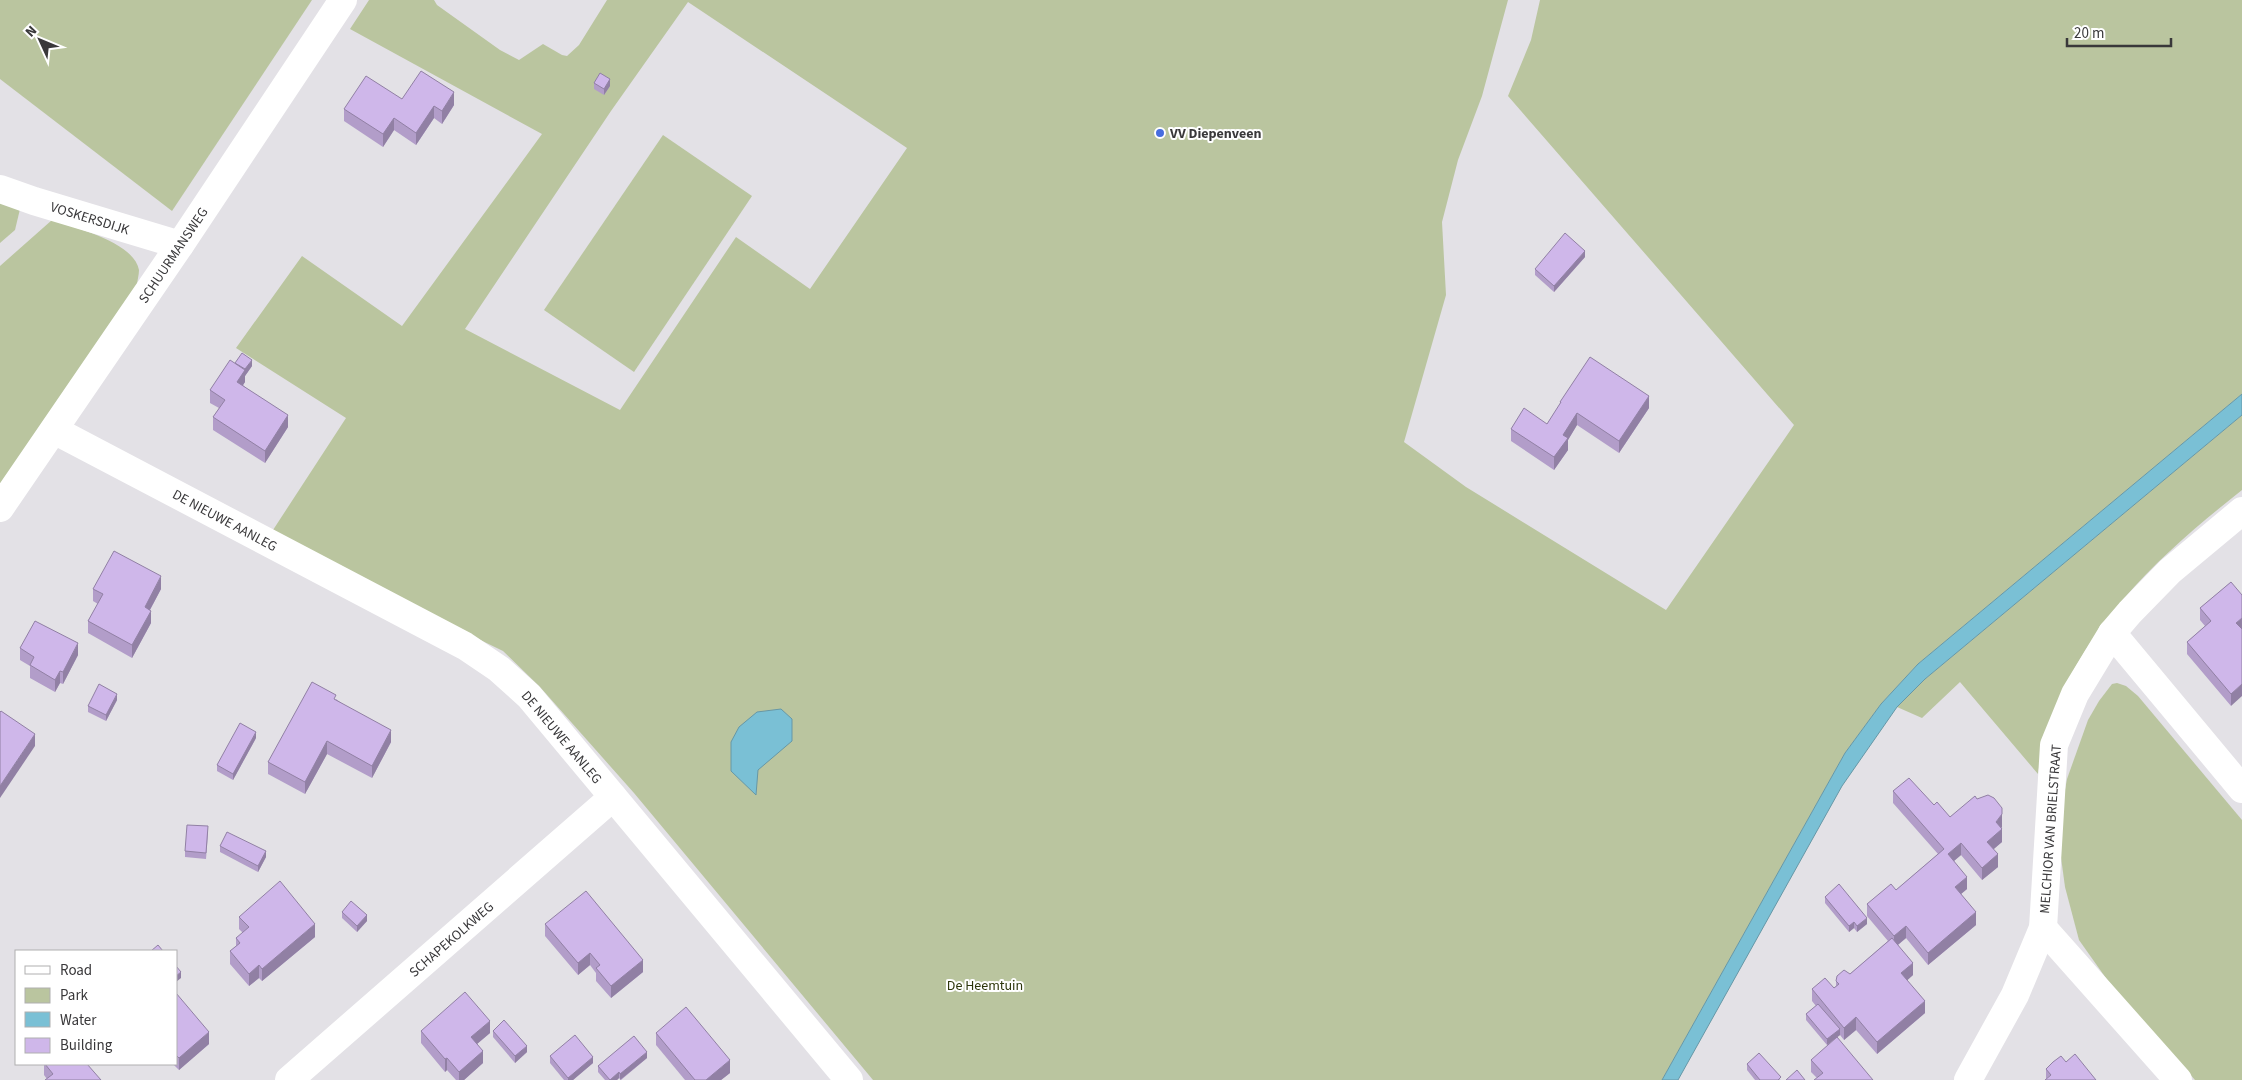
<svg xmlns="http://www.w3.org/2000/svg" width="2242" height="1080" font-family="'Source Sans 3',sans-serif">
	<rect width="100%" height="100%" fill="#e3e1e6"/>
	<g fill="#bac59f" fill-rule="evenodd">
		<path d="M0,0H312L172,211L0,79Z"/>
		<path d="M369,0H434L437,5L500,50L519,60L543,44L562,55L567,56L579,45L607,0H1508L1482,96L1458,160L1442,222L1446,295L1404,442L1466,487L1666,610L1794,425L1508,96L1531,40L1540,0H2242V394L1918,664L1881,704L1845,753L1662,1080H873L634,793L540,687L503,651L396,599L273,530L346,418L236,348L302,256L402,326L542,134L350,29ZM688,2L907,148L810,289L736,237L620,410L465,329L611,111Z"/>
		<path d="M663,135L752,196L634,372L544,310Z"/>
		<path d="M0,203L20,209L15,230L0,243Z"/>
		<path d="M52,220C75,228 134,242 139,270C139,275 137,281 137,286L0,487V266Z"/>
		<path d="M2242,415V490C2165,551 2091,617 2055,711C2051,721 2047,730 2044,740C2041,751 2040,762 2038,774L1960,682L1922,718L1897,707L1925,679Z"/>
		<path d="M2117,683L2126,686L2138,696L2242,820V1080H2195L2108,981L2079,940L2065,887L2060,850L2064,795L2067,779L2088,720L2099,701L2112,684Z"/>
	</g>
	<g fill="#7ac0d5" stroke="#6697a6">
		<path d="M2242,394V415L1925,679L1897,707L1842,786L1678,1080H1662L1845,753L1881,704L1918,664Z"/>
		<path d="M781,709L792,719V741L758,770L756,795L731,771V742L739,727L757,712Z"/>
	</g>
	<g fill="none" stroke-linecap="round" stroke-linejoin="round">
		<g stroke="#fff" stroke-width="28">
			<path d="M0,189L34,201L180,245"/>
			<path d="M54,430L465,646L499,669L529,696L849,1080"/>
			<path d="M0,508L180,245L343,0"/>
			<path d="M2112,633L2242,789"/>
			<path d="M2043,928L2178,1080"/>
			<path d="M289,1080L613,797"/>
			<path d="M1968,1080L2015,995L2043,928L2054,745L2075,694L2112,633L2130,612L2170,571L2242,511"/>
		</g>
	</g>
	<g fill="#b29dc9">
		<path d="M594,83L610,86L604,95L594,89Z"/>
		<path d="M402,99L454,105L442,124L434,118L416,145L394,130L383,147L344,121V109Z"/>
		<path d="M1585,257L1554,292L1535,275V269Z"/>
		<path d="M235,363L252,366L245,376V382L243,385L288,427L265,463L213,430V417L219,408L210,403V390L235,364Z"/>
		<path d="M1560,402L1649,408L1619,453L1577,425L1568,440V450L1554,470L1511,441V429L1547,424L1560,405Z"/>
		<path d="M2231,582V706L2187,654V642L2205,626L2200,620V608Z"/>
		<path d="M93,589H161L150,610L151,623L132,658L88,633V621L98,604L93,601Z"/>
		<path d="M20,648L78,655L63,684L60,683L55,692L30,678V666L20,660Z"/>
		<path d="M336,699L391,742L372,778L327,754L305,794L268,774V762Z"/>
		<path d="M117,700L106,721L88,712V706Z"/>
		<path d="M256,738L233,780L217,771V765Z"/>
		<path d="M1893,791L1934,805L1950,817L1977,799L2002,827L2001,828L2002,842L1993,849L1998,867L1982,880L1961,855L1954,861L1967,889L1961,894L1976,925L1928,965L1906,938L1898,945L1913,975L1907,980L1925,1013L1877,1054L1856,1030L1844,1040L1840,1035L1827,1045L1806,1020V1014L1816,1006L1812,1001V989L1834,988L1836,986V981L1850,974L1888,941L1867,916V904L1896,890L1938,854L1893,803Z"/>
		<path d="M208,833L206,859L185,857V851Z"/>
		<path d="M220,846L266,857L258,872L220,852Z"/>
		<path d="M1825,897L1867,924L1857,932L1854,928L1849,932L1825,903Z"/>
		<path d="M342,912L367,921L357,932L342,918Z"/>
		<path d="M239,917L315,937L262,981L259,978L249,986L230,964V951L236,946V938L243,933L239,929Z"/>
		<path d="M545,924L643,972L611,998L596,981V973L590,965L578,975L545,936Z"/>
		<path d="M176,993L209,1044L179,1070L173,1064H176Z"/>
		<path d="M421,1031L490,1033L477,1044L483,1063L464,1080H456L447,1070L445,1072L421,1043Z"/>
		<path d="M493,1031L527,1052L515,1063L493,1037Z"/>
		<path d="M656,1033L730,1073L721,1080H685L656,1045Z"/>
		<path d="M550,1056L593,1063L573,1080H564L550,1063Z"/>
		<path d="M647,1058L621,1080L619,1078L617,1080H605L598,1072V1066Z"/>
		<path d="M1811,1060L1873,1080L1817,1078L1811,1072Z"/>
		<path d="M2066,1062L2046,1079V1069Z"/>
		<path d="M44,1064L101,1080L47,1079L44,1075Z"/>
		<path d="M1747,1064L1781,1080H1755L1747,1070Z"/>
	</g>
	<g fill="#9180a4">
		<path d="M610,79V86L604,95V89Z"/>
		<path d="M454,92V105L442,124V111Z"/>
		<path d="M434,106V118L416,145V133Z"/>
		<path d="M394,118V130L383,147V134Z"/>
		<path d="M1585,251V257L1554,292V286Z"/>
		<path d="M252,360V366L245,376V369Z"/>
		<path d="M245,370V382L237,394V382Z"/>
		<path d="M1649,396V408L1619,453V441Z"/>
		<path d="M1577,413V425L1568,440V450L1554,470V457L1563,435Z"/>
		<path d="M288,415V427L265,463V451Z"/>
		<path d="M161,576V589L145,619V607Z"/>
		<path d="M151,611V623L132,658V645Z"/>
		<path d="M2242,618V630L2236,623Z"/>
		<path d="M78,643V655L63,684V672Z"/>
		<path d="M60,671V683L55,692V680Z"/>
		<path d="M2242,684V696L2231,706V694Z"/>
		<path d="M117,694V700L106,721V715Z"/>
		<path d="M391,730V742L372,778V766Z"/>
		<path d="M256,732V738L233,780V774Z"/>
		<path d="M35,734V746L0,798V786Z"/>
		<path d="M327,741V754L305,794V782Z"/>
		<path d="M2002,814V827L1996,834V822Z"/>
		<path d="M2002,829V842L1987,855V842Z"/>
		<path d="M1961,843V855L1948,866V854Z"/>
		<path d="M266,851V857L258,872V866Z"/>
		<path d="M1998,854V867L1982,880V868Z"/>
		<path d="M1967,877V889L1955,899V887Z"/>
		<path d="M1976,912V925L1928,965V953Z"/>
		<path d="M367,915V921L357,932V926Z"/>
		<path d="M1867,918V924L1857,932V926Z"/>
		<path d="M1854,922V928L1849,932V926Z"/>
		<path d="M315,924V937L262,981V969Z"/>
		<path d="M1906,926V938L1894,948V936Z"/>
		<path d="M590,953V965L578,975V963Z"/>
		<path d="M643,960V972L611,998V986Z"/>
		<path d="M1913,963V975L1901,986V973Z"/>
		<path d="M259,965V978L249,986V974Z"/>
		<path d="M181,972V978L176,982V976Z"/>
		<path d="M1925,1001V1013L1877,1054V1042Z"/>
		<path d="M1856,1017V1030L1844,1040V1028Z"/>
		<path d="M490,1021V1033L471,1049V1037Z"/>
		<path d="M1840,1029V1035L1827,1045V1039Z"/>
		<path d="M209,1032V1044L179,1070V1058Z"/>
		<path d="M527,1046V1052L515,1063V1056Z"/>
		<path d="M483,1051V1063L464,1080H459V1072Z"/>
		<path d="M647,1052V1058L620,1080V1074Z"/>
		<path d="M593,1057V1063L573,1080H568V1078Z"/>
		<path d="M447,1058V1070L445,1072V1059Z"/>
		<path d="M730,1060V1073L721,1080H706Z"/>
		<path d="M619,1072V1078L617,1080H610Z"/>
	</g>
	<g fill="#cfb7ea" stroke="#9180a4">
		<path d="M421,71L454,92L442,111L434,106L416,133L394,118L383,134L344,109L366,76L402,99Z"/>
		<path d="M600,73L610,79L604,89L594,83Z"/>
		<path d="M1565,233L1585,251L1554,286L1535,269Z"/>
		<path d="M242,353L252,360L245,369L235,363Z"/>
		<path d="M1590,357L1649,396L1619,441L1577,413L1563,435L1568,438L1554,457L1511,429L1524,408L1547,424L1561,402H1560Z"/>
		<path d="M230,360L245,370L237,382L288,415L265,451L213,417L225,400L210,390Z"/>
		<path d="M114,551L161,576L145,607L151,611L132,645L88,621L103,594L93,589Z"/>
		<path d="M2231,582L2242,595V618L2236,623L2242,629V684L2231,694L2187,642L2211,621L2200,608Z"/>
		<path d="M35,621L78,643L63,672L60,671L55,680L30,665L34,657L20,648Z"/>
		<path d="M312,682L336,695L334,699L391,730L372,766L327,741L305,782L268,762Z"/>
		<path d="M99,684L117,694L106,715L88,706Z"/>
		<path d="M1,711L35,734L0,786V712Z"/>
		<path d="M240,723L256,732L233,774L217,765Z"/>
		<path d="M1909,778L1934,805L1937,802L1950,817L1975,796L1977,799L1988,795L1994,798L2002,808V814L1996,822L2002,829L1987,842L1998,854L1982,868L1961,843L1948,854L1967,877L1955,887L1976,912L1928,953L1906,926L1894,936L1867,904L1891,884L1896,890L1944,849L1893,791Z"/>
		<path d="M187,825L208,826L206,853L185,851Z"/>
		<path d="M227,832L266,851L258,866L220,846Z"/>
		<path d="M280,881L315,924L262,969L259,965L249,974L230,951L240,943L236,938L249,927L239,917Z"/>
		<path d="M1839,884L1867,918L1857,926L1854,922L1849,926L1825,897Z"/>
		<path d="M586,891L643,960L611,986L596,968L600,965L590,953L578,963L545,924Z"/>
		<path d="M351,901L367,915L357,926L342,912Z"/>
		<path d="M1892,938L1913,963L1901,973L1925,1001L1877,1042L1856,1017L1844,1028L1812,989L1825,978L1834,988L1839,984L1836,981L1837,976L1844,970L1850,974Z"/>
		<path d="M158,945L163,951H151Z"/>
		<path d="M176,966L181,972L176,976Z"/>
		<path d="M465,992L490,1021L471,1037L483,1051L459,1072L447,1058L445,1059L421,1031Z"/>
		<path d="M176,993L209,1032L179,1058L176,1055Z"/>
		<path d="M1818,1004L1840,1029L1827,1039L1806,1014Z"/>
		<path d="M686,1007L730,1060L706,1080H695L656,1033Z"/>
		<path d="M504,1020L527,1046L515,1056L493,1031Z"/>
		<path d="M575,1035L593,1057L568,1078L550,1056Z"/>
		<path d="M634,1036L647,1052L620,1074L619,1072L610,1080L598,1066Z"/>
		<path d="M1837,1037L1873,1080H1814L1823,1073L1811,1060Z"/>
		<path d="M1759,1053L1781,1077L1778,1080H1760L1747,1064Z"/>
		<path d="M2075,1054L2096,1080H2045L2051,1075L2046,1069L2053,1062L2061,1056L2066,1062Z"/>
		<path d="M45,1064H87L101,1080H45L53,1074Z"/>
		<path d="M1797,1070L1805,1080H1786Z"/>
	</g>
	<circle fill="#476ddf" stroke="#fff" stroke-width="2" cx="1160" cy="133" r="5"/>
	<g text-anchor="middle" stroke-width="4" stroke-linejoin="round" paint-order="stroke">
		<g font-size="14" font-weight="bold" fill="#39383a" stroke="#fff" text-anchor="start">
			<text x="1170" y="138">VV Diepenveen</text>
		</g>
		<g font-size="14" fill="#39383a" stroke="#fff">
			<text transform="translate(90 218) rotate(17)" y="5">VOSKERSDIJK</text>
			<text transform="translate(173 255) rotate(-56)" y="5">SCHUURMANSWEG</text>
			<text transform="translate(225 520) rotate(28)" y="5">DE NIEUWE AANLEG</text>
			<text transform="translate(562 737) rotate(50)" y="5">DE NIEUWE AANLEG</text>
			<text transform="translate(2050 829) rotate(-86)" y="5">MELCHIOR VAN BRIELSTRAAT</text>
			<text transform="translate(451 939) rotate(-41)" y="5">SCHAPEKOLKWEG</text>
		</g>
		<g font-size="14" fill="#2c350a" stroke="#fff">
			<text x="985" y="990">De Heemtuin</text>
		</g>
	</g>
	<rect x="15" y="950" width="162" height="115" fill="#ffffff" stroke="#b0afb0"/>
	<rect x="25" y="966" width="25" height="8" fill="#ffffff" stroke="#b0afb0"/>
	<text x="60" y="975" font-size="15" fill="#39383a">Road</text>
	<rect x="25" y="988" width="25" height="15" fill="#bac59f" stroke="#b0afb0"/>
	<text x="60" y="1000" font-size="15" fill="#39383a">Park</text>
	<rect x="25" y="1012" width="25" height="15" fill="#7ac0d5" stroke="#b0afb0"/>
	<text x="60" y="1025" font-size="15" fill="#39383a">Water</text>
	<rect x="25" y="1038" width="25" height="15" fill="#cfb7ea" stroke="#b0afb0"/>
	<text x="60" y="1050" font-size="15" fill="#39383a">Building</text>
	<g transform="translate(40 40) rotate(314)" stroke="#ffffff" stroke-width="4" paint-order="stroke">
	<path d="M0-4L9 19L0 12L-9 19Z" fill="#39383a"/>
	<text y="-8" font-size="14" font-weight="bold" text-anchor="middle" fill="#39383a">N</text>
	</g>
	<path d="M2067 38v8h104v-8" fill="none" stroke="#39383a" stroke-width="2.5"/>
	<text x="2074" y="38" font-size="15" fill="#39383a" stroke="#ffffff" stroke-width="4" paint-order="stroke">20 m</text>
</svg>
